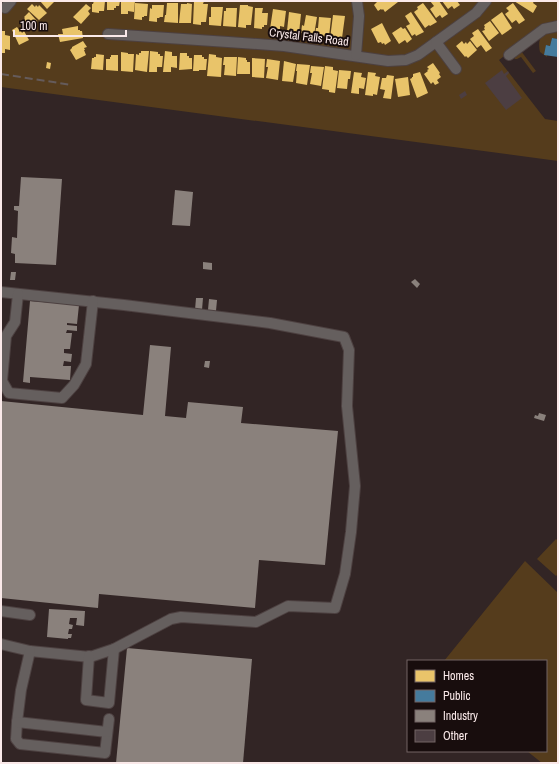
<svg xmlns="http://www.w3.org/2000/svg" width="559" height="764" font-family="'Archivo Narrow',sans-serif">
	<rect width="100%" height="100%" fill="#322525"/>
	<g fill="#553c1c">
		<path d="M1,1H558V21L546,24L499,60L545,119L558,121V161L1,87Z"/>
		<path d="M558,30V39L552,38L550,46L546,45L547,57L540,52C537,35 543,33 558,30Z"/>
		<path d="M521,51L536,71L533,73L521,57L517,59H515L513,56Z"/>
		<path d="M556,539L558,541V574L556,576L537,559Z"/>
		<path d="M525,561L558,593V763H542L527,751H546V661H444Z"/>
	</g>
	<g fill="#e9c46a">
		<path d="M40,1H55L47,9Z"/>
		<path d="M94,1H105L104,11H99V13L92,12V4H93Z"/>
		<path d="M107,1H120L119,6H116V8H114V10H107Z"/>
		<path d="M121,1H135L134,12L128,11V14H121Z"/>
		<path d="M194,1H204L203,4H208L206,22H201V25L193,24Z"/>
		<path d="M378,1H397L398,2L385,12L383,9L382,10L381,9L378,11L374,5Z"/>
		<path d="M430,1H439L448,14L442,18L440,15L436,18L430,9L434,6Z"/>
		<path d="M442,1H457L460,5L454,9L452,6L448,9Z"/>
		<path d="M514,1H534L533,3L537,6L533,13Z"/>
		<path d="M135,3L148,4L147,16H144V17H142V20L134,19Z"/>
		<path d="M167,3H178V23L164,22L165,15H166Z"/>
		<path d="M187,3L192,4L191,23H179L181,4H187Z"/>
		<path d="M423,3L437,22L430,26L429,25L425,28L414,12L418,9L417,7Z"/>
		<path d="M513,3L525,20L519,24L516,20L512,23L505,14L509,11L506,8Z"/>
		<path d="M32,4L35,7L36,5L38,7L39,5L47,13L39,20L27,9Z"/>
		<path d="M86,4L91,8L88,11L90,14L81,24L73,17Z"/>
		<path d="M152,5H164L163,17H160L159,18H157V22L149,21L150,8L152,9Z"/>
		<path d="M240,5H248V6L253,7L251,25H246V28L238,27Z"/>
		<path d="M211,7H223L221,26L209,25V17H211Z"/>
		<path d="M226,8H237L236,27L223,26L224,11H226Z"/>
		<path d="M255,8H263L262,13H268L267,25H264V27H262V29L254,28Z"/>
		<path d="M273,9L286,11L284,27L280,26V29H278V30L270,29Z"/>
		<path d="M29,12L37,21L29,30L22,23L25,20L24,19L25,18L24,17Z"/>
		<path d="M289,12L301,14L299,33L287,31Z"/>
		<path d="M411,12L424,32L416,36L415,34L412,36L406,26L410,24L405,16Z"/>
		<path d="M502,12L512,28L502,35L491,20Z"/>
		<path d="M306,15L317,17L314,35L301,33L302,25L304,26Z"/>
		<path d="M333,15L345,16L342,38L338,37L337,40L330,39Z"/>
		<path d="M319,17L331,18L329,37L315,35L316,28H318Z"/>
		<path d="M490,21L499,33L489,41L482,31L485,30L484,28L485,27L484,25Z"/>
		<path d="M382,23L391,41L385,45L384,43L382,44L381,42L378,43L371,29Z"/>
		<path d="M78,26V30H80V31H82L83,38L60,42L58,34H63L62,29Z"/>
		<path d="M17,27L19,30L20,29L22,33L24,31L29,40L19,45L12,30Z"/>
		<path d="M401,27L403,29L405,28L412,39L407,43L405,40L399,44L392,33Z"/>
		<path d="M478,29L492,48L486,52L481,45L477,48L470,39L474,36L472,33Z"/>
		<path d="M1,31H5V35L10,36V50L5,49V53H1Z"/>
		<path d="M83,41L87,47L84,48L85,50H84L86,55L76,60L70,50L72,48V47Z"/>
		<path d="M462,41L464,44L466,42L467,44L470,41L477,50L468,58L466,56L465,57L456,46Z"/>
		<path d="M141,51H149L147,72L135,70L136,54L139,55V53H141Z"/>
		<path d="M150,51L158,52V54H160V56H163L162,67H157V72H149Z"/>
		<path d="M165,51L172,52V56H177V68L171,67V72H163Z"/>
		<path d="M121,52L128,53V54H134L133,72L121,71Z"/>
		<path d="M180,53H187V56H189V58H192V69L179,70Z"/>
		<path d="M96,54L104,55L103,70L91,69L92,58H94V57H96Z"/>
		<path d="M209,54L216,55V57L222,58L221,77L207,76Z"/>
		<path d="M111,55H118V71L106,70V59H110V57H111Z"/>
		<path d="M194,55H202V57H204V59H207L206,70H199V71H193Z"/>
		<path d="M224,57H237L236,76L224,75L225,65H223Z"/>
		<path d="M238,57L246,58V60H247V62H250V74H237Z"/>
		<path d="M252,58L265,59L264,78L252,77Z"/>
		<path d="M267,59L280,61L278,80L266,78L268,67H266Z"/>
		<path d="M284,61L296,64L293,82L282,81Z"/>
		<path d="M47,62L51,63L50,69L46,68Z"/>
		<path d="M433,63L440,73L439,74L441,77L437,80L439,83L435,85L433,82L431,84L424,74L428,71L427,70L429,69L427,67Z"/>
		<path d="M297,64L310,65L307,85L296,83L297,71H296Z"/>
		<path d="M311,66L324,67L321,86L310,84L312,73H310Z"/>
		<path d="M325,66L333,67V70L338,71L335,93L329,92V90L322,89Z"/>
		<path d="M339,70L351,71L350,79H348L347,89L337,88Z"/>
		<path d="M354,72L362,73L361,77L366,78L364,89L359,88V94L351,93Z"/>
		<path d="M368,72L376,73L375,76L380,77L377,95L373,94V96L365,95Z"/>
		<path d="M420,72L428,93L417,98L410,79L412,78V77H413V74Z"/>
		<path d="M387,75L394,76L391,99L383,98L385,90L380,89L382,78H386Z"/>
		<path d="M408,77L410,95L398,97L395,79Z"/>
	</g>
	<path fill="#457b9d" d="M552,38L558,39V57L544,55L546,45L550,46Z"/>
	<g fill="#8a817c">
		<path d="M21,177L62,179L56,265L15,263V254L11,253L12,237L17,238L18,211L14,210V206H19Z"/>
		<path d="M175,190L193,192L190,226L172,225Z"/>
		<path d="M203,262L212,263V270L203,269Z"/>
		<path d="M11,272H16L15,280H10Z"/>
		<path d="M415,279L420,284L417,288L411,282Z"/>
		<path d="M196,298H203L202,310H195Z"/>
		<path d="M209,299L217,300L216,311L208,310Z"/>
		<path d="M30,301L79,305L77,324L67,323V325L77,326V331L67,330L66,333H72L70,349H64V353L72,354L71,362L64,361L63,366H71L70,380L30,377V383L23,382Z"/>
		<path d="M150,345L171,347L165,416L186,418L188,402L243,407L241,423L338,431L325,565L259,560L255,608L99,594L98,608L1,598V401L143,415Z"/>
		<path d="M205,361H210L209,368L204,367Z"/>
		<path d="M539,413L546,415L544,421L534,418L535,415L538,416Z"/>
		<path d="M49,609L85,611L84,626L76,625L77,618H70L69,624L73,625L72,629H69L68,634H72L71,638H68V639L47,637Z"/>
		<path d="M127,648L252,659L243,763H116Z"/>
	</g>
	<g fill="#4c3e42">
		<path d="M502,70L504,74L508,71L509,73L506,76L522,98L506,110L485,83Z"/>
		<path d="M465,91L467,95L461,99L459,95Z"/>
	</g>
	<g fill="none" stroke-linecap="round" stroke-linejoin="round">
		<defs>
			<g id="minor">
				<path d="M5,8L11,1"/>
				<path d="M108,34L228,42L284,46L388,61L406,60L418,55L476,13L486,1"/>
				<path d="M436,42L456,69"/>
				<path d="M356,55L359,16L357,1"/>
				<path d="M509,55L544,29L558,26"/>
				<path d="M1,292L124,305L270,323L344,337L349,350L347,406L355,486L351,532L345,574L335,608L288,606L256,622L181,617L171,619L114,649L90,657L30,651L1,644"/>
				<path d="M18,294L15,322L6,336L2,381L9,393L62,398L74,385L86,364L93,301"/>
				<path d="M1,611L30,615"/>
				<path d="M30,651L21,690L17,722L16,739L20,744L105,753L109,719"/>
				<path d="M89,656L86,700L109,703L114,649"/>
				<path d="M17,722L107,732"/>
			</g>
		</defs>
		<use href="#minor" stroke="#4d4141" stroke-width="12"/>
		<use href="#minor" stroke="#655f5e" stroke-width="10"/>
		<path stroke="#655b5b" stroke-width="2" stroke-dasharray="8 4" stroke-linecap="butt" d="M1,74L72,85"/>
	</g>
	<g text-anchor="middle" stroke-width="4" stroke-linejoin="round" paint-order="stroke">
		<g font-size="12" fill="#fae9e9" stroke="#180d0d">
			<text transform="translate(309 37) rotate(7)" y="4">Crystal Falls Road</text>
		</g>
	</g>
	<rect width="559" height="764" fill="none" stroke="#fae9e9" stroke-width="4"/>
	<rect x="407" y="660" width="140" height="92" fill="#180d0d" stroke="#726565"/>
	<rect x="415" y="670" width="20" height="12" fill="#e9c46a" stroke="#726565"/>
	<text x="443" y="680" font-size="12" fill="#fae9e9">Homes</text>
	<rect x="415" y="690" width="20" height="12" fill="#457b9d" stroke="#726565"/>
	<text x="443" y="700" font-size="12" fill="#fae9e9">Public</text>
	<rect x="415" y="710" width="20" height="12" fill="#8a817c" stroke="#726565"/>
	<text x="443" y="720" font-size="12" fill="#fae9e9">Industry</text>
	<rect x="415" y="730" width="20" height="12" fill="#4c3e42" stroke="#726565"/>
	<text x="443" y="740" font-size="12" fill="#fae9e9">Other</text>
	<path d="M14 30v6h112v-6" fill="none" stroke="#fae9e9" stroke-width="2"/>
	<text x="20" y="30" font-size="12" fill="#fae9e9" stroke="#180d0d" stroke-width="3" paint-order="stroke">100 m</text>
</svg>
